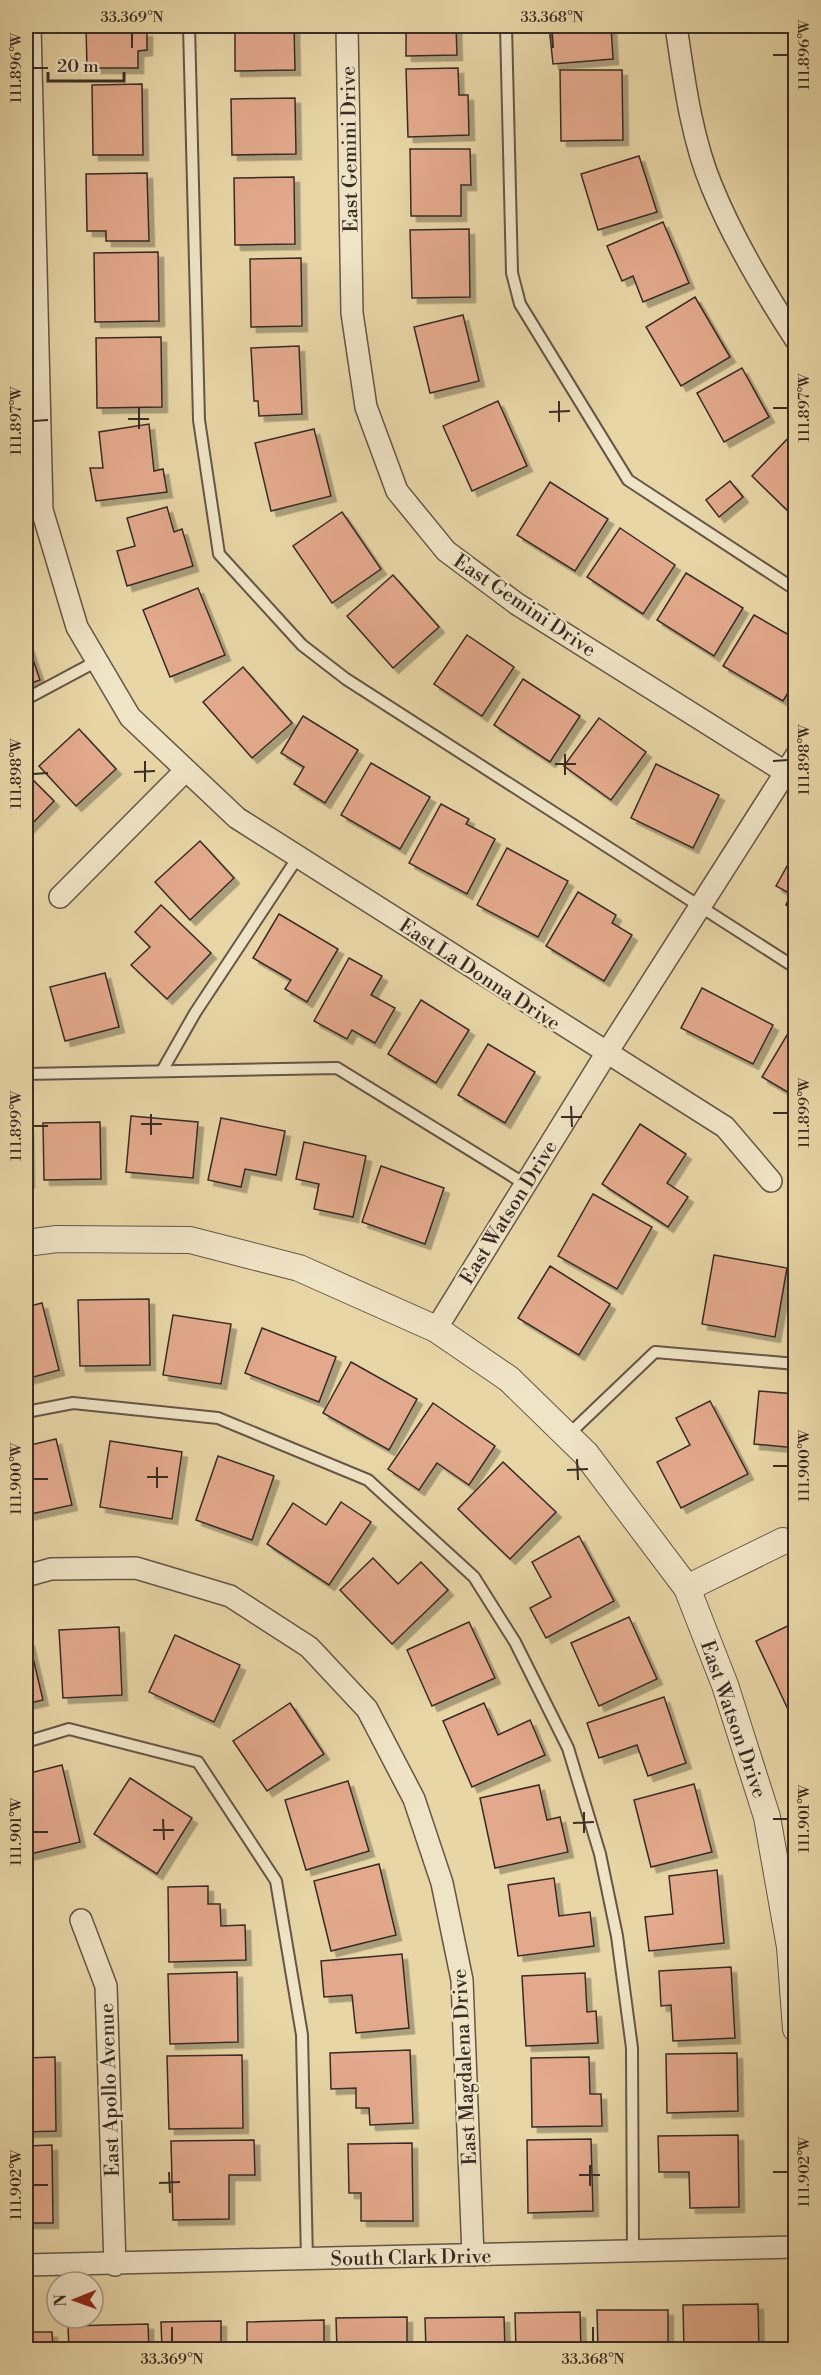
<svg xmlns="http://www.w3.org/2000/svg" width="821" height="2375" font-family="'Libre Bodoni',serif">
	<defs>
		<filter id="shadow"><feDropShadow dx="5.5" dy="5.5" stdDeviation="0" flood-color="#0004"/></filter>
	</defs>
	<rect width="100%" height="100%" fill="#e8d6a7"/>
	<filter id="stains"><feTurbulence type="fractalNoise" baseFrequency=".00333" numOctaves="4"/><feColorMatrix values="0 0 0 0 .2 0 0 0 0 .09 0 0 0 0 .02 0 0 0 .5 -.17"/></filter>
	<radialGradient id="worn" r=".72"><stop offset=".6" stop-color="#630" stop-opacity="0"/><stop offset="1" stop-color="#630" stop-opacity=".3"/></radialGradient>
	<g fill="#e3a98c" stroke="#392c25" stroke-width="1.5" filter="url(#shadow)">
		<path d="M86,26H137V32L147,31V50L138,51V68H87Z"/>
		<path d="M247,26H294L295,70L235,71V33L247,32Z"/>
		<path d="M406,26H456L457,55L406,56Z"/>
		<path d="M549,26H611L613,59L553,64Z"/>
		<path d="M458,68L459,95H468L469,135L408,137L406,69Z"/>
		<path d="M560,70H622L623,140L561,141Z"/>
		<path d="M142,84L143,155H93L92,85Z"/>
		<path d="M295,98L296,154L232,155L231,99Z"/>
		<path d="M410,149H470L471,185H461V216H411Z"/>
		<path d="M639,156L657,212L598,230L581,174Z"/>
		<path d="M147,173L149,241H106V231H87L86,174Z"/>
		<path d="M294,177L295,244L235,245L234,178Z"/>
		<path d="M663,222L689,283L643,302L633,276L622,281L607,246Z"/>
		<path d="M469,229L470,297L412,298L410,230Z"/>
		<path d="M158,252L159,321L95,322L94,253Z"/>
		<path d="M301,258L302,326L251,327L250,259Z"/>
		<path d="M695,297L730,357L681,386L646,327Z"/>
		<path d="M463,315L479,381L430,393L414,327Z"/>
		<path d="M161,337L162,407L97,408L96,338Z"/>
		<path d="M299,346L302,414L259,416L258,401H254L251,348Z"/>
		<path d="M742,368L769,417L724,442L697,393Z"/>
		<path d="M498,401L527,466L472,491L443,426Z"/>
		<path d="M149,424L154,471L163,469L167,492L96,501L90,468H103L99,432Z"/>
		<path d="M314,429L331,496L271,511L255,443Z"/>
		<path d="M791,435L796,439V511L792,515L752,476Z"/>
		<path d="M730,481L743,497L719,517L706,500Z"/>
		<path d="M550,482L608,519L575,571L517,535Z"/>
		<path d="M167,507L174,532L182,529L193,566L127,586L117,551L135,546L127,518Z"/>
		<path d="M342,512L381,569L332,603L293,546Z"/>
		<path d="M620,528L675,565L643,614L587,577Z"/>
		<path d="M686,573L743,608L714,656L657,620Z"/>
		<path d="M393,575L439,627L393,668L347,616Z"/>
		<path d="M198,588L225,655L170,677L143,610Z"/>
		<path d="M754,615L796,639V680L783,701L723,666Z"/>
		<path d="M467,635L514,667L482,716L434,684Z"/>
		<path d="M26,639L40,680L26,685Z"/>
		<path d="M243,667L292,723L252,758L203,702Z"/>
		<path d="M523,679L580,716L550,762L494,725Z"/>
		<path d="M303,716L358,750L325,803L294,784L304,767L281,753Z"/>
		<path d="M599,718L646,752L611,800L564,766Z"/>
		<path d="M79,729L116,769L76,806L39,766Z"/>
		<path d="M371,763L430,797L400,849L341,815Z"/>
		<path d="M656,764L719,795L693,848L631,818Z"/>
		<path d="M26,773L54,801L26,830Z"/>
		<path d="M441,804L469,819L466,824L495,839L467,894L409,863Z"/>
		<path d="M200,841L234,878L190,920L155,882Z"/>
		<path d="M507,848L568,881L538,937L477,905Z"/>
		<path d="M795,852L796,853V910L786,905L791,894L776,886Z"/>
		<path d="M578,892L616,915L612,923L632,935L604,981L546,946Z"/>
		<path d="M161,905L211,953L167,999L131,965L150,947L135,932Z"/>
		<path d="M279,914L338,949L307,1002L285,989L291,980L253,958Z"/>
		<path d="M796,924V942L788,937Z"/>
		<path d="M349,958L382,976L371,995L395,1008L375,1043L352,1030L347,1039L314,1021Z"/>
		<path d="M105,973L119,1027L65,1041L50,987Z"/>
		<path d="M702,988L773,1025L753,1064L681,1028Z"/>
		<path d="M421,1000L469,1030L436,1083L388,1054Z"/>
		<path d="M790,1030L796,1034V1097L762,1077Z"/>
		<path d="M488,1044L535,1072L505,1123L458,1095Z"/>
		<path d="M131,1116L198,1122L193,1178L126,1172Z"/>
		<path d="M221,1118L285,1131L276,1175L245,1169L241,1187L208,1180Z"/>
		<path d="M100,1122L101,1179L44,1180L43,1123Z"/>
		<path d="M640,1124L686,1154L667,1183L688,1197L668,1227L602,1184Z"/>
		<path d="M26,1128H28L29,1182H26Z"/>
		<path d="M304,1142L366,1156L353,1217L314,1209L319,1184L296,1179Z"/>
		<path d="M381,1166L444,1188L425,1244L362,1222Z"/>
		<path d="M593,1194L652,1227L617,1289L558,1256Z"/>
		<path d="M714,1255L787,1268L775,1337L702,1324Z"/>
		<path d="M550,1266L610,1304L579,1355L518,1318Z"/>
		<path d="M149,1299L150,1365L80,1366L78,1300Z"/>
		<path d="M42,1303L59,1370L26,1379V1307Z"/>
		<path d="M173,1315L231,1324L221,1384L163,1375Z"/>
		<path d="M262,1328L336,1357L319,1402L245,1373Z"/>
		<path d="M351,1362L417,1399L389,1450L323,1413Z"/>
		<path d="M759,1391L796,1394V1448L754,1444Z"/>
		<path d="M710,1401L748,1474L681,1508L657,1462L690,1445L676,1418Z"/>
		<path d="M433,1403L495,1446L469,1485L437,1463L419,1490L388,1469Z"/>
		<path d="M56,1439L72,1505L26,1515V1446Z"/>
		<path d="M110,1441L182,1452L172,1519L100,1507Z"/>
		<path d="M218,1456L274,1476L252,1540L196,1520Z"/>
		<path d="M503,1462L556,1512L510,1559L458,1509Z"/>
		<path d="M341,1502L371,1522L329,1585L267,1544L293,1503L326,1525Z"/>
		<path d="M579,1536L614,1601L546,1638L530,1608L551,1597L532,1562Z"/>
		<path d="M373,1558L398,1584L421,1562L448,1590L392,1644L340,1590Z"/>
		<path d="M629,1617L657,1679L599,1706L571,1643Z"/>
		<path d="M469,1622L495,1678L432,1706L407,1650Z"/>
		<path d="M796,1622V1716L792,1718L756,1641Z"/>
		<path d="M119,1627L122,1695L63,1698L59,1630Z"/>
		<path d="M175,1635L240,1665L214,1722L149,1692Z"/>
		<path d="M29,1641L43,1700L26,1704V1642Z"/>
		<path d="M664,1697L686,1763L648,1776L637,1745L599,1758L587,1723Z"/>
		<path d="M290,1703L324,1754L267,1791L233,1741Z"/>
		<path d="M484,1703L498,1735L530,1720L545,1755L472,1787L443,1721Z"/>
		<path d="M62,1765L80,1842L26,1855V1800L32,1799L26,1774Z"/>
		<path d="M130,1778L192,1818L157,1874L94,1834Z"/>
		<path d="M348,1781L369,1851L306,1870L285,1800Z"/>
		<path d="M694,1784L712,1852L651,1867L634,1800Z"/>
		<path d="M539,1785L547,1820L560,1817L568,1852L495,1868L480,1798Z"/>
		<path d="M379,1864L396,1935L331,1951L314,1881Z"/>
		<path d="M717,1870L724,1943L649,1951L645,1917L673,1914L669,1876Z"/>
		<path d="M554,1878L559,1916L590,1912L594,1946L518,1956L508,1885Z"/>
		<path d="M208,1886V1904H220L221,1926L245,1925L246,1960L169,1962L168,1887Z"/>
		<path d="M402,1954L409,2028L356,2033L352,1995L324,1997L321,1961Z"/>
		<path d="M26,1967H27L28,2046H26Z"/>
		<path d="M731,1967L735,2038L673,2041L671,2005L661,2006L659,1971Z"/>
		<path d="M237,1972L238,2042L170,2044L168,1974Z"/>
		<path d="M585,1973L587,2012L596,2011L598,2043L526,2046L522,1976Z"/>
		<path d="M410,2050L413,2123L370,2125L369,2108H356V2088L331,2089L330,2053Z"/>
		<path d="M737,2053L738,2111L667,2113L666,2054Z"/>
		<path d="M242,2055L243,2128L169,2129L167,2056Z"/>
		<path d="M55,2057L56,2131L26,2132V2058Z"/>
		<path d="M589,2057L590,2094H601L602,2126L532,2127L531,2058Z"/>
		<path d="M738,2135L739,2207L690,2208L689,2172H659L658,2136Z"/>
		<path d="M591,2139L593,2211L528,2213L527,2140Z"/>
		<path d="M254,2140L255,2175H229V2219L173,2220L171,2141Z"/>
		<path d="M412,2143L413,2221H361V2193H349L348,2144Z"/>
		<path d="M52,2145L53,2223H26V2146Z"/>
		<path d="M758,2304L759,2350H684L683,2305Z"/>
		<path d="M597,2310H668V2350H598Z"/>
		<path d="M580,2312L581,2350H516L515,2313Z"/>
		<path d="M407,2317V2350H337L336,2318Z"/>
		<path d="M504,2317L505,2350H426L425,2318Z"/>
		<path d="M324,2320V2350H247V2322Z"/>
		<path d="M221,2321V2350H162L161,2322Z"/>
		<path d="M148,2324L149,2350H69L68,2326Z"/>
		<path d="M26,2332H52L53,2350H26Z"/>
	</g>
	<g fill="none" stroke-linecap="round" stroke-linejoin="round">
		<defs>
			<g id="service">
				<path d="M189,26L199,420L219,554L302,645L346,679L796,968"/>
				<path d="M506,26L512,273L520,304L628,480L796,590"/>
				<path d="M26,699L97,661"/>
				<path d="M162,1071L195,1013L298,857"/>
				<path d="M26,1074L337,1068L525,1184"/>
				<path d="M26,1412L73,1403L218,1418L368,1480L474,1577L515,1642L568,1748L600,1854L617,1936L632,2048L633,2251"/>
				<path d="M567,1436L655,1352L796,1364"/>
				<path d="M26,1742L69,1729L198,1762L276,1881L302,2035L307,2260"/>
			</g>
			<g id="minor">
				<path d="M30,26L42,510L77,627L130,717L237,818L725,1127L771,1181"/>
				<path d="M347,26L352,313L366,407L397,491L446,551L517,604L796,779"/>
				<path d="M676,26C684,79 691,137 712,187C734,241 764,291 796,340"/>
				<path d="M60,897L185,771"/>
				<path d="M436,1329L606,1054L796,756"/>
				<path d="M26,1576L51,1569L136,1568L230,1596L309,1647L367,1709L414,1799L442,1883L462,1980L473,2255"/>
				<path d="M81,1920L106,1986L115,2265"/>
				<path d="M26,2265L796,2247"/>
			</g>
			<g id="tertiary">
				<path d="M26,1243L57,1239L190,1240L299,1268L436,1329L509,1379L586,1454L687,1588L725,1685L767,1817L790,1947L796,2029"/>
				<path d="M687,1588L783,1541"/>
			</g>
		</defs>
		<use href="#service" stroke="#655646" stroke-width="14"/>
		<use href="#minor" stroke="#655646" stroke-width="24"/>
		<use href="#tertiary" stroke="#655646" stroke-width="28"/>
		<use href="#service" stroke="#f0e4c6" stroke-width="10"/>
		<use href="#minor" stroke="#f0e4c6" stroke-width="21"/>
		<use href="#tertiary" stroke="#f0e4c6" stroke-width="26"/>
	</g>
	<path fill="none" stroke="#392c25" stroke-width="2" d="M132,33V48M552,33L553,48M773,55H788M33,68H48M559,401V422M139,408V429M773,408H788M549,412L570,411M128,419H149M33,421L48,420M565,754V775M145,761V782M773,761L788,760M555,764H576M134,772L155,771M33,774L48,773M571,1106L572,1127M773,1113H788M151,1114V1135M561,1117H582M141,1124H162M33,1126H48M577,1459L578,1480M773,1466H788M157,1467V1488M567,1470L588,1469M147,1477H168M33,1479H48M584,1812V1833M163,1819L164,1840M773,1819H788M573,1823L594,1822M153,1830H174M33,1832H48M590,2165V2186M169,2172L170,2193M773,2172H788M579,2175H600M159,2183L180,2182M33,2185H48M172,2327V2342M593,2327V2342"/>
	<g text-anchor="middle" stroke-width="4.5" stroke-linejoin="round" paint-order="stroke">
		<g font-size="20" fill="#392c25" stroke="#f0e4c6">
			<text transform="translate(349 149) rotate(-91)" y="7">East Gemini Drive</text>
			<text transform="translate(525 605) rotate(34)" y="7">East Gemini Drive</text>
			<text transform="translate(480 974) rotate(33)" y="7">East La Donna Drive</text>
			<text transform="translate(508 1212) rotate(-58)" y="7">East Watson Drive</text>
			<text transform="translate(734 1719) rotate(71)" y="7">East Watson Drive</text>
			<text transform="translate(464 2067) rotate(-93)" y="7">East Magdalena Drive</text>
			<text transform="translate(109 2090) rotate(-92)" y="7">East Apollo Avenue</text>
			<text transform="translate(411 2257) rotate(-1)" y="7">South Clark Drive</text>
		</g>
	</g>
	<rect width="821" height="2375" fill="none" stroke="#e8d6a7" stroke-width="66"/>
	<g transform="translate(75 2300) rotate(269)"><circle r="28" fill="#f0e4c6" stroke="#a79a86" stroke-width="1.5"/>
	<path d="M0-4.5L10 22L0 15L-10 22Z" fill="#8f2418"/>
	<text y="-9" font-size="16" font-weight="bold" text-anchor="middle" fill="#392c25">N</text>
	</g>
	<path d="M48 72v9h76v-9" fill="none" stroke="#392c25" stroke-width="3"/>
	<text x="57" y="72" font-size="18" fill="#392c25" stroke="#f0e4c6" stroke-width="4.5" paint-order="stroke">20 m</text>
	<rect x="33" y="33" width="755" height="2309" fill="none" stroke="#392c25" stroke-width="2"/>
	<g font-size="15" text-anchor="middle" fill="#392c25">
		<text x="132" y="22">33.369°N</text>
		<text x="552" y="22">33.368°N</text>
		<text transform="translate(804 55) rotate(-90)" y="5">111.896°W</text>
		<text transform="translate(16 68) rotate(-90)" y="5">111.896°W</text>
		<text transform="translate(804 408) rotate(-90)" y="5">111.897°W</text>
		<text transform="translate(16 421) rotate(-90)" y="5">111.897°W</text>
		<text transform="translate(804 760) rotate(-90)" y="5">111.898°W</text>
		<text transform="translate(16 774) rotate(-90)" y="5">111.898°W</text>
		<text transform="translate(804 1113) rotate(-90)" y="5">111.899°W</text>
		<text transform="translate(16 1126) rotate(-90)" y="5">111.899°W</text>
		<text transform="translate(804 1466) rotate(-90)" y="5">111.900°W</text>
		<text transform="translate(16 1479) rotate(-90)" y="5">111.900°W</text>
		<text transform="translate(804 1819) rotate(-90)" y="5">111.901°W</text>
		<text transform="translate(16 1832) rotate(-90)" y="5">111.901°W</text>
		<text transform="translate(804 2172) rotate(-90)" y="5">111.902°W</text>
		<text transform="translate(16 2185) rotate(-90)" y="5">111.902°W</text>
		<text x="172" y="2364">33.369°N</text>
		<text x="593" y="2364">33.368°N</text>
	</g>
	<rect width="100%" height="100%" filter="url(#stains)"/>
	<rect width="100%" height="100%" fill="url(#worn)"/>
</svg>
